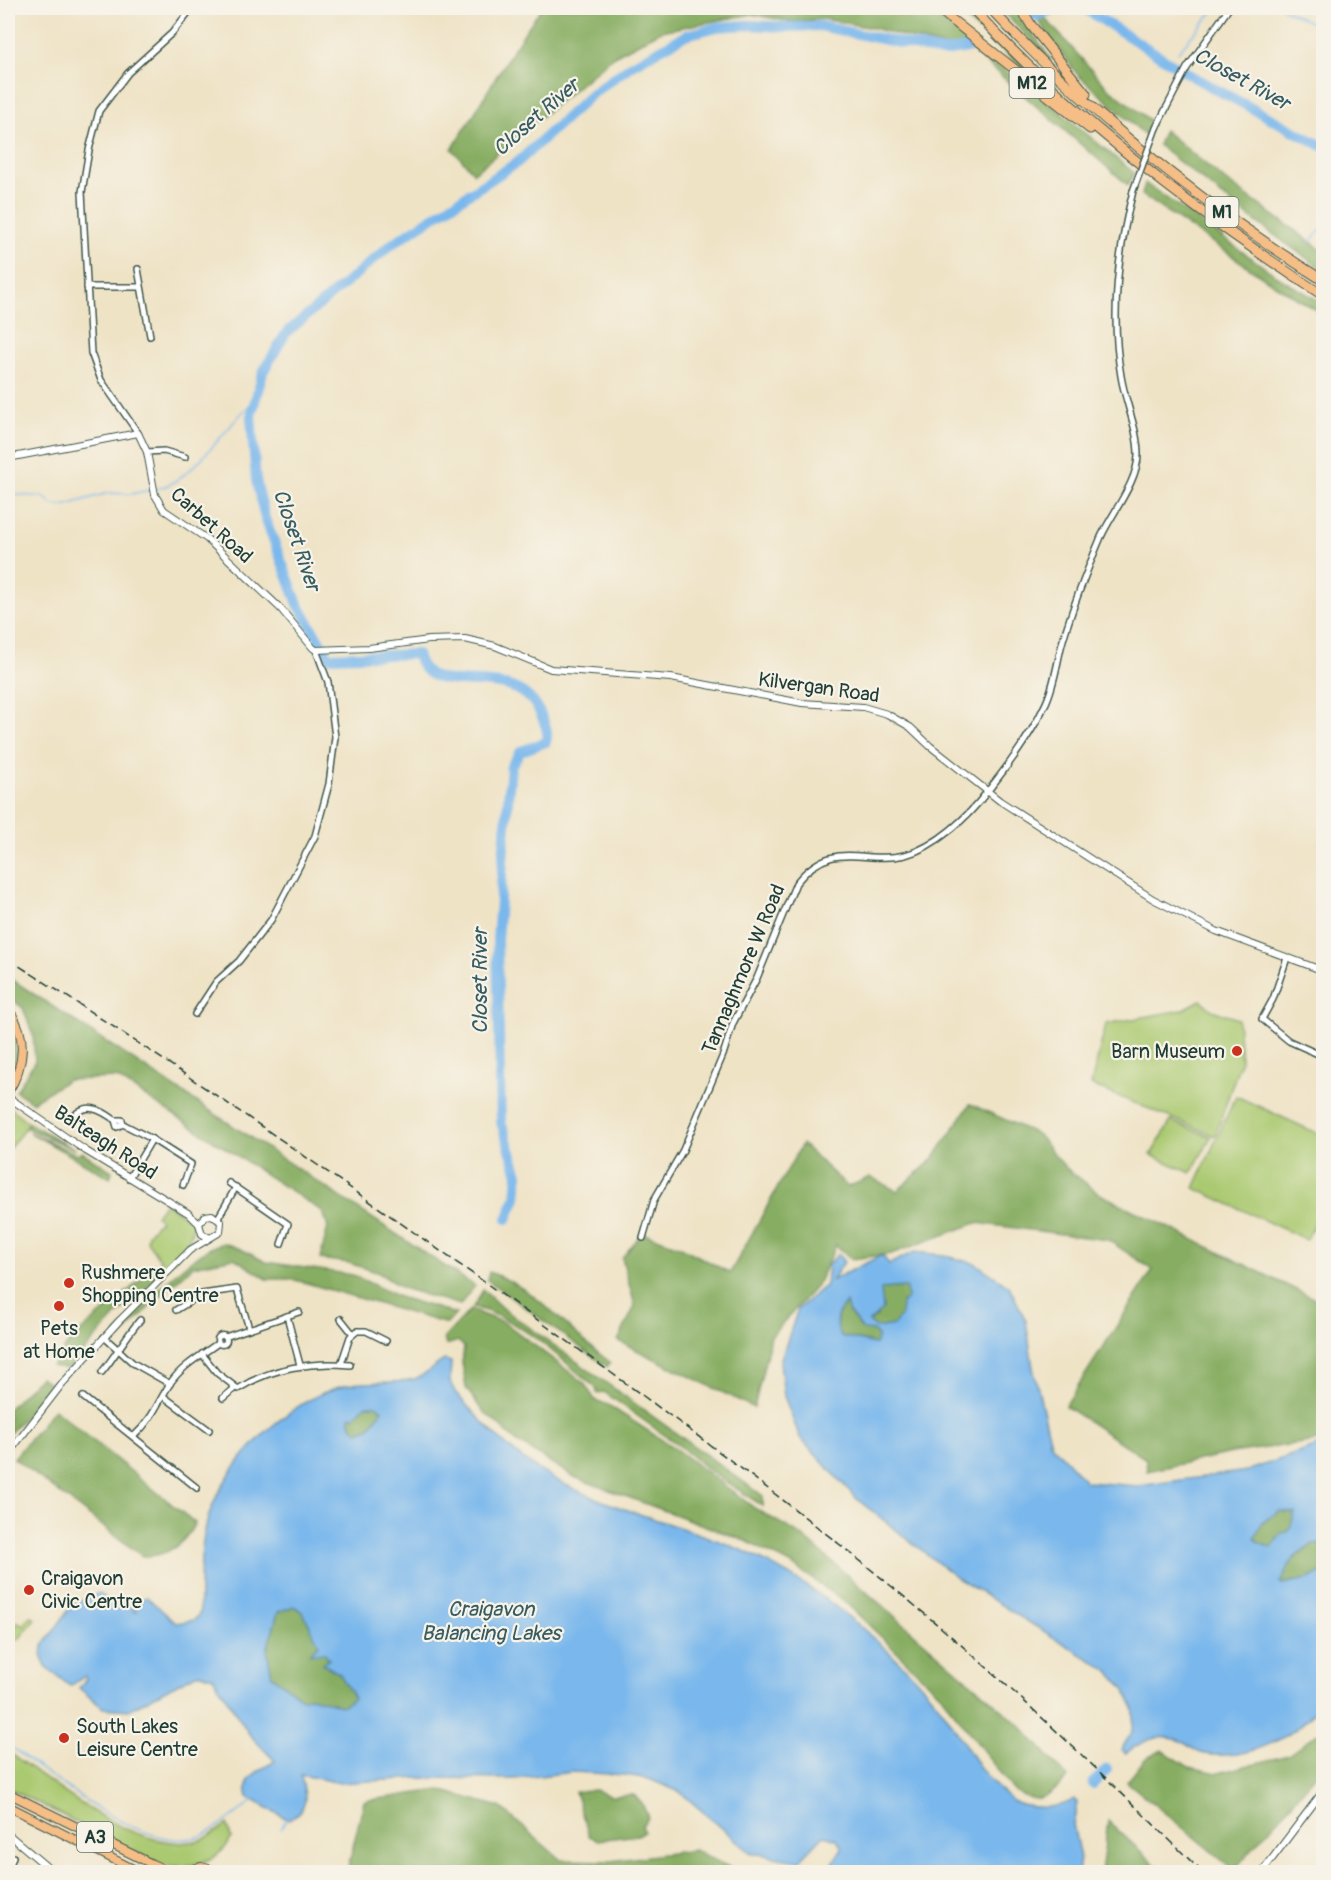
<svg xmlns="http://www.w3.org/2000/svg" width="1331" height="1880" font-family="Pangolin,sans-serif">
	<rect width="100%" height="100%" fill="#f7f3e8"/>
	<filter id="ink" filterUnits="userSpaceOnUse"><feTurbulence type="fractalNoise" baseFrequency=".0167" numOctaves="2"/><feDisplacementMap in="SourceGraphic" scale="12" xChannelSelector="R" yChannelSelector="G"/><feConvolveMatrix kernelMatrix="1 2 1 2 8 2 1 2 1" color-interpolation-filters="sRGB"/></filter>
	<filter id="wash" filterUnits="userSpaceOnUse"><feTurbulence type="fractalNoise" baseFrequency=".008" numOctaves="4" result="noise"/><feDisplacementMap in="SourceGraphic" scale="24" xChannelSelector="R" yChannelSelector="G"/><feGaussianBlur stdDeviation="1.35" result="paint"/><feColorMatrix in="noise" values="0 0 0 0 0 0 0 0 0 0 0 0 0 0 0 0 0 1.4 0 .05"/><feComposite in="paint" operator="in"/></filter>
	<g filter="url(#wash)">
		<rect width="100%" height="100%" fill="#efe3c6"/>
		<g fill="#aac970" stroke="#648352" stroke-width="1.5">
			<path d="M1201,1000L1212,1010L1238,1019L1241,1060L1215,1136L1091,1085L1106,1024L1182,1010Z"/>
			<path d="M1236,1096L1323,1136V1203L1307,1240L1194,1188Z"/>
			<path d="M8,1106L29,1123L8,1150Z"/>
			<path d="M1171,1121L1211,1137L1191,1173L1151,1155Z"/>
			<path d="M165,1203L193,1221C195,1242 172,1262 158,1277L152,1270L161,1261L147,1241L148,1234L160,1220L156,1216Z"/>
			<path d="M30,1616L35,1619L20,1638L8,1645V1634L17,1621L23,1625Z"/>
			<path d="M9,1752C55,1786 132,1850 191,1842C205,1841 216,1832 227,1824L231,1838C220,1864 180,1871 156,1862L8,1788Z"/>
		</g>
		<g fill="#87ad62" stroke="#53754b" stroke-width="1.5">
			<path d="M542,8H923L972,43L952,49L873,28L823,19L793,22L752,14L661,31L614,56L474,173L452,149C483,102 508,52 542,8Z"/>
			<path d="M952,8H967L1059,98Z"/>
			<path d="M1000,8H1015L1052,61L1003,12Z"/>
			<path d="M1044,17L1107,87L1153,123L1145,135L1077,74L1038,20Z"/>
			<path d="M978,45L1000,67L1038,94L1134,173L1128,185L970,49Z"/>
			<path d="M1164,130L1226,181L1323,251V270L1248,216L1158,145Z"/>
			<path d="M1145,183L1281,279L1323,303V314L1275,285L1142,195Z"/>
			<path d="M8,977L458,1275L475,1286L460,1305L402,1288L379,1273L349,1263L320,1259L328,1227L322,1211L117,1078L67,1080L32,1102L16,1091L35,1061L33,1035L23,1008L8,997Z"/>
			<path d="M8,1013C17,1036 21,1064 8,1086Z"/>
			<path d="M970,1104L1037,1134L1065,1167L1100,1194L1323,1303V1440L1232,1453L1147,1471L1146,1459L1065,1406L1153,1270L1108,1240L976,1223L891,1254L851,1259L836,1245L817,1285L771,1336L754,1408L618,1341L635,1306L622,1258L642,1233L679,1246L730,1273L802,1144L848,1187L870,1177L897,1191L933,1159Z"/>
			<path d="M29,1123L76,1150L27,1128Z"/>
			<path d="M29,1132L76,1154L82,1152L112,1171L110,1178Z"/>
			<path d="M224,1243L241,1249L266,1262L353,1275L399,1297L456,1314L447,1324L310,1284L291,1279H267L234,1258L193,1266L157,1299L120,1338L116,1334C137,1311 195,1247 224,1243Z"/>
			<path d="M152,1270L158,1277L114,1318L68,1369L52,1366L70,1341Z"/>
			<path d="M489,1272C538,1288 570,1334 610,1362L607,1367L487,1280Z"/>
			<path d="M906,1287L908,1299L902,1303L901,1315L894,1325L875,1328L869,1322L877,1316L881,1289Z"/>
			<path d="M483,1290L501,1307L763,1496V1506L711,1472L681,1447L604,1392L597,1393L596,1388C559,1357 521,1319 473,1307Z"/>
			<path d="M847,1302L848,1311L863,1330L873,1331L878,1336L876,1344L841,1336C832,1322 837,1313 847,1302Z"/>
			<path d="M470,1310L505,1323L584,1383L595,1400L608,1405L673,1447L756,1509L801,1535L1022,1727L1068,1778C1047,1797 1040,1808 1013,1790L941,1695L845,1602L789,1563L746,1541L574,1477L517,1442L481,1409L466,1388L462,1363L464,1347L458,1341L446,1345L444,1338Z"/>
			<path d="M40,1377L53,1385L8,1435V1409Z"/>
			<path d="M365,1405H376L382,1410L370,1427L358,1432L352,1427L349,1418Z"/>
			<path d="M54,1409L195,1523C184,1545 167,1557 142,1556L14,1458Z"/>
			<path d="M1279,1511L1296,1513L1289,1531L1281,1534L1271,1548L1257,1542L1255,1537L1262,1523Z"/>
			<path d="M1313,1544L1323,1545V1571L1308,1579L1281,1584C1280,1566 1300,1554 1313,1544Z"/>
			<path d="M294,1606L303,1612L329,1659L324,1664L340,1674L355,1699L342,1706L311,1697L302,1698L272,1676L267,1650L278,1612Z"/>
			<path d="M1320,1732L1323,1733V1767L1234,1870L1127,1782L1145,1759L1162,1750L1189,1767L1218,1773L1288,1755Z"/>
			<path d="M439,1790L500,1807L561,1860L611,1861L694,1850L739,1872H347L364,1801Z"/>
			<path d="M595,1790L610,1796L634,1795L642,1803L648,1818L642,1826L644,1831L638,1835L598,1840L589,1836L575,1792Z"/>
			<path d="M1108,1821L1163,1872H1101Z"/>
		</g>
		<g fill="#79b7ec" stroke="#4c7a90" stroke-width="1.5" fill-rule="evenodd">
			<path d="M915,1252L943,1255L976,1264L1009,1286L1026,1321L1033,1368L1051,1444L1086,1482L1138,1486L1247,1471L1323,1444V1545L1313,1544L1294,1558L1280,1582L1282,1584L1308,1579L1323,1571V1699C1300,1737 1248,1761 1205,1754C1196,1753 1189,1745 1181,1741C1159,1732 1143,1741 1126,1753L1122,1750C1124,1742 1128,1740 1131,1734C1141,1707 1125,1688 1107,1670L957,1578L858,1500L800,1438L784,1396L780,1362L798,1309L826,1285L828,1265L838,1254L844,1262L832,1280L882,1255L889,1264ZM906,1287L907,1299L902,1303L901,1315L894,1325L875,1328L869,1322L883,1309L881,1289ZM846,1303L848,1311L863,1330L873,1331L878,1336L875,1344L841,1336C833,1322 836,1313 846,1303ZM1279,1511L1295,1513L1289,1531L1281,1534L1271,1548L1257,1542L1255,1537L1262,1523Z"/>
			<path d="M445,1360L451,1362L450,1381L455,1392C475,1415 498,1440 523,1459C582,1503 660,1518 727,1544C777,1564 821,1593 862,1628C891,1653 921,1681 944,1712C965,1742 982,1780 1013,1801C1027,1810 1061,1809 1074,1799L1078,1802L1073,1824L1080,1858L1078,1872H827L842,1848L837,1839L824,1835L800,1860C783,1862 769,1853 752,1854L680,1792L649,1779L626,1775L573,1772L514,1779L418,1778L340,1783L301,1775C304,1796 313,1803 289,1820L248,1797C241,1777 262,1769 275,1761L249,1734L213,1677L201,1673L194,1675L129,1710L103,1708L79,1688L86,1679L85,1676L70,1686L46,1667L42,1658L43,1646L72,1605L99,1593L115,1605L127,1599L134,1612L136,1611L132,1603L147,1597L176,1623L194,1620L200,1613C200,1584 199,1555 206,1526C218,1471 279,1408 333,1389C362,1378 386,1386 414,1379C426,1376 434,1365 445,1360ZM376,1405L382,1410L370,1427L359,1432C354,1428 347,1423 351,1415L354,1417L365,1405ZM294,1606L303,1612L319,1645L309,1654L324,1652L329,1659L323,1664L340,1674L354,1698L342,1706L311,1697L302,1698L272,1676L267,1650L278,1612Z"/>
		</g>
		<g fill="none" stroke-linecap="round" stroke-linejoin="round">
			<g stroke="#79b7ec" stroke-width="1.5">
				<path d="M1282,8L1324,29"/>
				<path d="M1178,52L1216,8"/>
				<path d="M1310,242L1324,226"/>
				<path d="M155,489C191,484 228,423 255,400"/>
				<path d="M8,494L44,497L53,505L63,506L108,493L131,494L150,490"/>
				<path d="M8,1745C51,1775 146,1857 201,1836C220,1828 238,1812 254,1800"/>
				<path d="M281,1829L287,1818"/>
			</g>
			<g stroke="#79b7ec" stroke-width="10">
				<path d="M1036,16L1058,8H1083L1195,78L1324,147"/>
				<path d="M507,1219L516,1198L518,1174L501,1122L497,940L504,848L511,766L521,751L546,742C549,732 545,724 541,715C515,654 429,708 417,654L329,657L298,604L265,518L256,480L251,416L263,372L286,333L392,244L518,162L593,93L632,65L686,35L717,27L748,25L786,27L820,26L943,52L967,48"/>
				<path d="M1093,1784L1107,1769"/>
			</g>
		</g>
	</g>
	<g filter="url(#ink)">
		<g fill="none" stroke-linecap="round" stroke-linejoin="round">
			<defs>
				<g id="minor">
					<path d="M1156,128L1187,68L1229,8"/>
					<path d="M138,269L150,336"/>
					<path d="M87,287H139"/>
					<path d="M138,433L101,380L91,353L82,192L89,150L99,111L128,73L172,33L192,8"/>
					<path d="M147,452L164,451L185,457"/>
					<path d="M1287,958L1273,999L1262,1019L1289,1041L1318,1054"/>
					<path d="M195,1014L216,982L239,961L271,920L315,836L329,784L335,737L328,682L316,650"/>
					<path d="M73,1117C86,1101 101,1110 115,1120"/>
					<path d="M123,1124L117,1127L115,1120H122L123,1124L150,1138L191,1164L183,1185"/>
					<path d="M129,1178L152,1139"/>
					<path d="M229,1183L288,1224L281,1244"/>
					<path d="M218,1218L236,1187"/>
					<path d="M643,1238L654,1200L683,1150L723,1055L733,1023L757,978L796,883C833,837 863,865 905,855C936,847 968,817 987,792C1008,766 1031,735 1045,705C1055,685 1057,661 1063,640C1073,606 1087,570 1101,537C1112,513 1138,481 1138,455C1138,429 1125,402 1121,376C1110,314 1118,251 1133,191"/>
					<path d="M176,1310L202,1294L237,1289L249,1328"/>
					<path d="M287,1316L300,1365"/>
					<path d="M341,1319L353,1334"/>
					<circle cx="222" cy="1340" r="4.5"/>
					<path d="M104,1337L133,1363L170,1384"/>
					<path d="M225,1337L299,1312"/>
					<path d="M202,1354L217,1373L238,1389C270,1368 313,1361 350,1365"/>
					<path d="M341,1364L350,1337L357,1331H366L386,1341"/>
					<path d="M102,1372C116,1355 126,1336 140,1320"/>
					<path d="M163,1396L209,1430"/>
					<path d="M83,1397L197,1488"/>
					<path d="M223,1398L235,1388"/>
					<path d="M135,1435C152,1420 159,1400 171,1382C183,1365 202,1355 218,1343"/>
					<path d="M8,1871L13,1857"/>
				</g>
				<g id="tertiary">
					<path d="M8,458L138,433L147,452L155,495L164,510L207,539L281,609L313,648L316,650L369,648L429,640L465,639L495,646L551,669L671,678L802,703L863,707L887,714L910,727L930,746L1000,801L1153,899L1216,931L1324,971"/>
					<path d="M8,1097L86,1151L188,1213L199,1224"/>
					<path d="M8,1454L62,1384L119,1321L190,1250L220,1232L221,1222L212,1215L205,1216L199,1224L202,1234L208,1237"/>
					<path d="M8,1834L53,1872"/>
					<path d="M1262,1872L1324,1790"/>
				</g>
				<g id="trunk">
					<path d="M8,1009C28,1035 25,1065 8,1092"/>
					<path d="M8,1793L152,1864L165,1870L186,1871"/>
					<path d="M8,1806L139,1872"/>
					<path d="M183,1872L201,1867L221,1872"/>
				</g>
				<g id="motorway">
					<path d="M937,8L1090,129"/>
					<path d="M972,8C1074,119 1197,214 1324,296"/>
					<path d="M990,8C1088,113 1202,204 1324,281"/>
					<path d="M1021,8L1031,25L1086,94"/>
				</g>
			</defs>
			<use href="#minor" stroke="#3e564a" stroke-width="8"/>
			<use href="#tertiary" stroke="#3e564a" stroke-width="8"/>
			<use href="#trunk" stroke="#3e564a" stroke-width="10"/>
			<use href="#motorway" stroke="#3e564a" stroke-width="11"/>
			<use href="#minor" stroke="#fff" stroke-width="5"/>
			<use href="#tertiary" stroke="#fff" stroke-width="6"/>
			<use href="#trunk" stroke="#f6be87" stroke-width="8"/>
			<use href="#motorway" stroke="#f6be87" stroke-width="9"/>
			<path stroke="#1f3d34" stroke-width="1.5" stroke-dasharray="9 4.5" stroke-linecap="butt" d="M8,959C172,1062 331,1174 490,1286C650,1400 811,1515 960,1644C1044,1717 1123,1794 1202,1872"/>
			<defs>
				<path id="minor-bridge" d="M1133,191L1156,128"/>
			</defs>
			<use href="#minor-bridge" stroke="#3e564a" stroke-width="8" stroke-linecap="butt"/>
			<use href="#minor-bridge" stroke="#fff" stroke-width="5"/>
		</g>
	</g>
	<g fill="#c8321e" stroke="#f7f3e8" stroke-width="2">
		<circle cx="1237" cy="1051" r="6"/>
		<circle cx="69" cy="1283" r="6"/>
		<circle cx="59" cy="1306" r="6"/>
		<circle cx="29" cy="1590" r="6"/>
		<circle cx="64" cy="1738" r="6"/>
	</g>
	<g text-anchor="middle" stroke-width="4.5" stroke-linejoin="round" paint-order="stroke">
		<g fill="#f7f3e8" stroke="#60746a" stroke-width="1.5">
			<rect x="1009.5" y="68" width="45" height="30" rx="4.5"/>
			<rect x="1205.5" y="197" width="33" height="30" rx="4.5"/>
			<rect x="77" y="1822" width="36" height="30" rx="4.5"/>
		</g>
		<g font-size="18" font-weight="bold" fill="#1f3d34">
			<text x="1032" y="89">M12</text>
			<text x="1222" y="218">M1</text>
			<text x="95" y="1843">A3</text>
		</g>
		<g font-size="20" fill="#1f3d34" stroke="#f7f3e8">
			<text transform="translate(212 525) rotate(42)" y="7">Carbet Road</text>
			<text transform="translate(819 687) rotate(8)" y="7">Kilvergan Road</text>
			<text transform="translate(743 969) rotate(-67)" y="7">Tannaghmore W Road</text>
			<text transform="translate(106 1142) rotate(33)" y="7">Balteagh Road</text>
		</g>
		<g font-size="20" fill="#1f3d34" stroke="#f7f3e8" text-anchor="start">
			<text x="1225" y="1058" text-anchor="end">Barn Museum</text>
			<text x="81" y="1279">Rushmere<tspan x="81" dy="23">Shopping Centre</tspan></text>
			<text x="59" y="1335" text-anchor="middle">Pets<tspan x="59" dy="23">at Home</tspan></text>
			<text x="41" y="1585">Craigavon<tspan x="41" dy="23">Civic Centre</tspan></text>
			<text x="76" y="1733">South Lakes<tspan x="76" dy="23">Leisure Centre</tspan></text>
		</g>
		<g font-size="21" font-style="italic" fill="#365c62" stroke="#f7f3e8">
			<text transform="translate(1242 79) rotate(29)" y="7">Closet River</text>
			<text transform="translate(536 117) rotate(-41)" y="7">Closet River</text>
			<text transform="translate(297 540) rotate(71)" y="7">Closet River</text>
			<text transform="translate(480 981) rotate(-90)" y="7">Closet River</text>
			<text x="491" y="1616">Craigavon<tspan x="491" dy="24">Balancing Lakes</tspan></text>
		</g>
	</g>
	<rect width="1331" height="1880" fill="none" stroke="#f7f3e8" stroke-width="30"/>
</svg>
